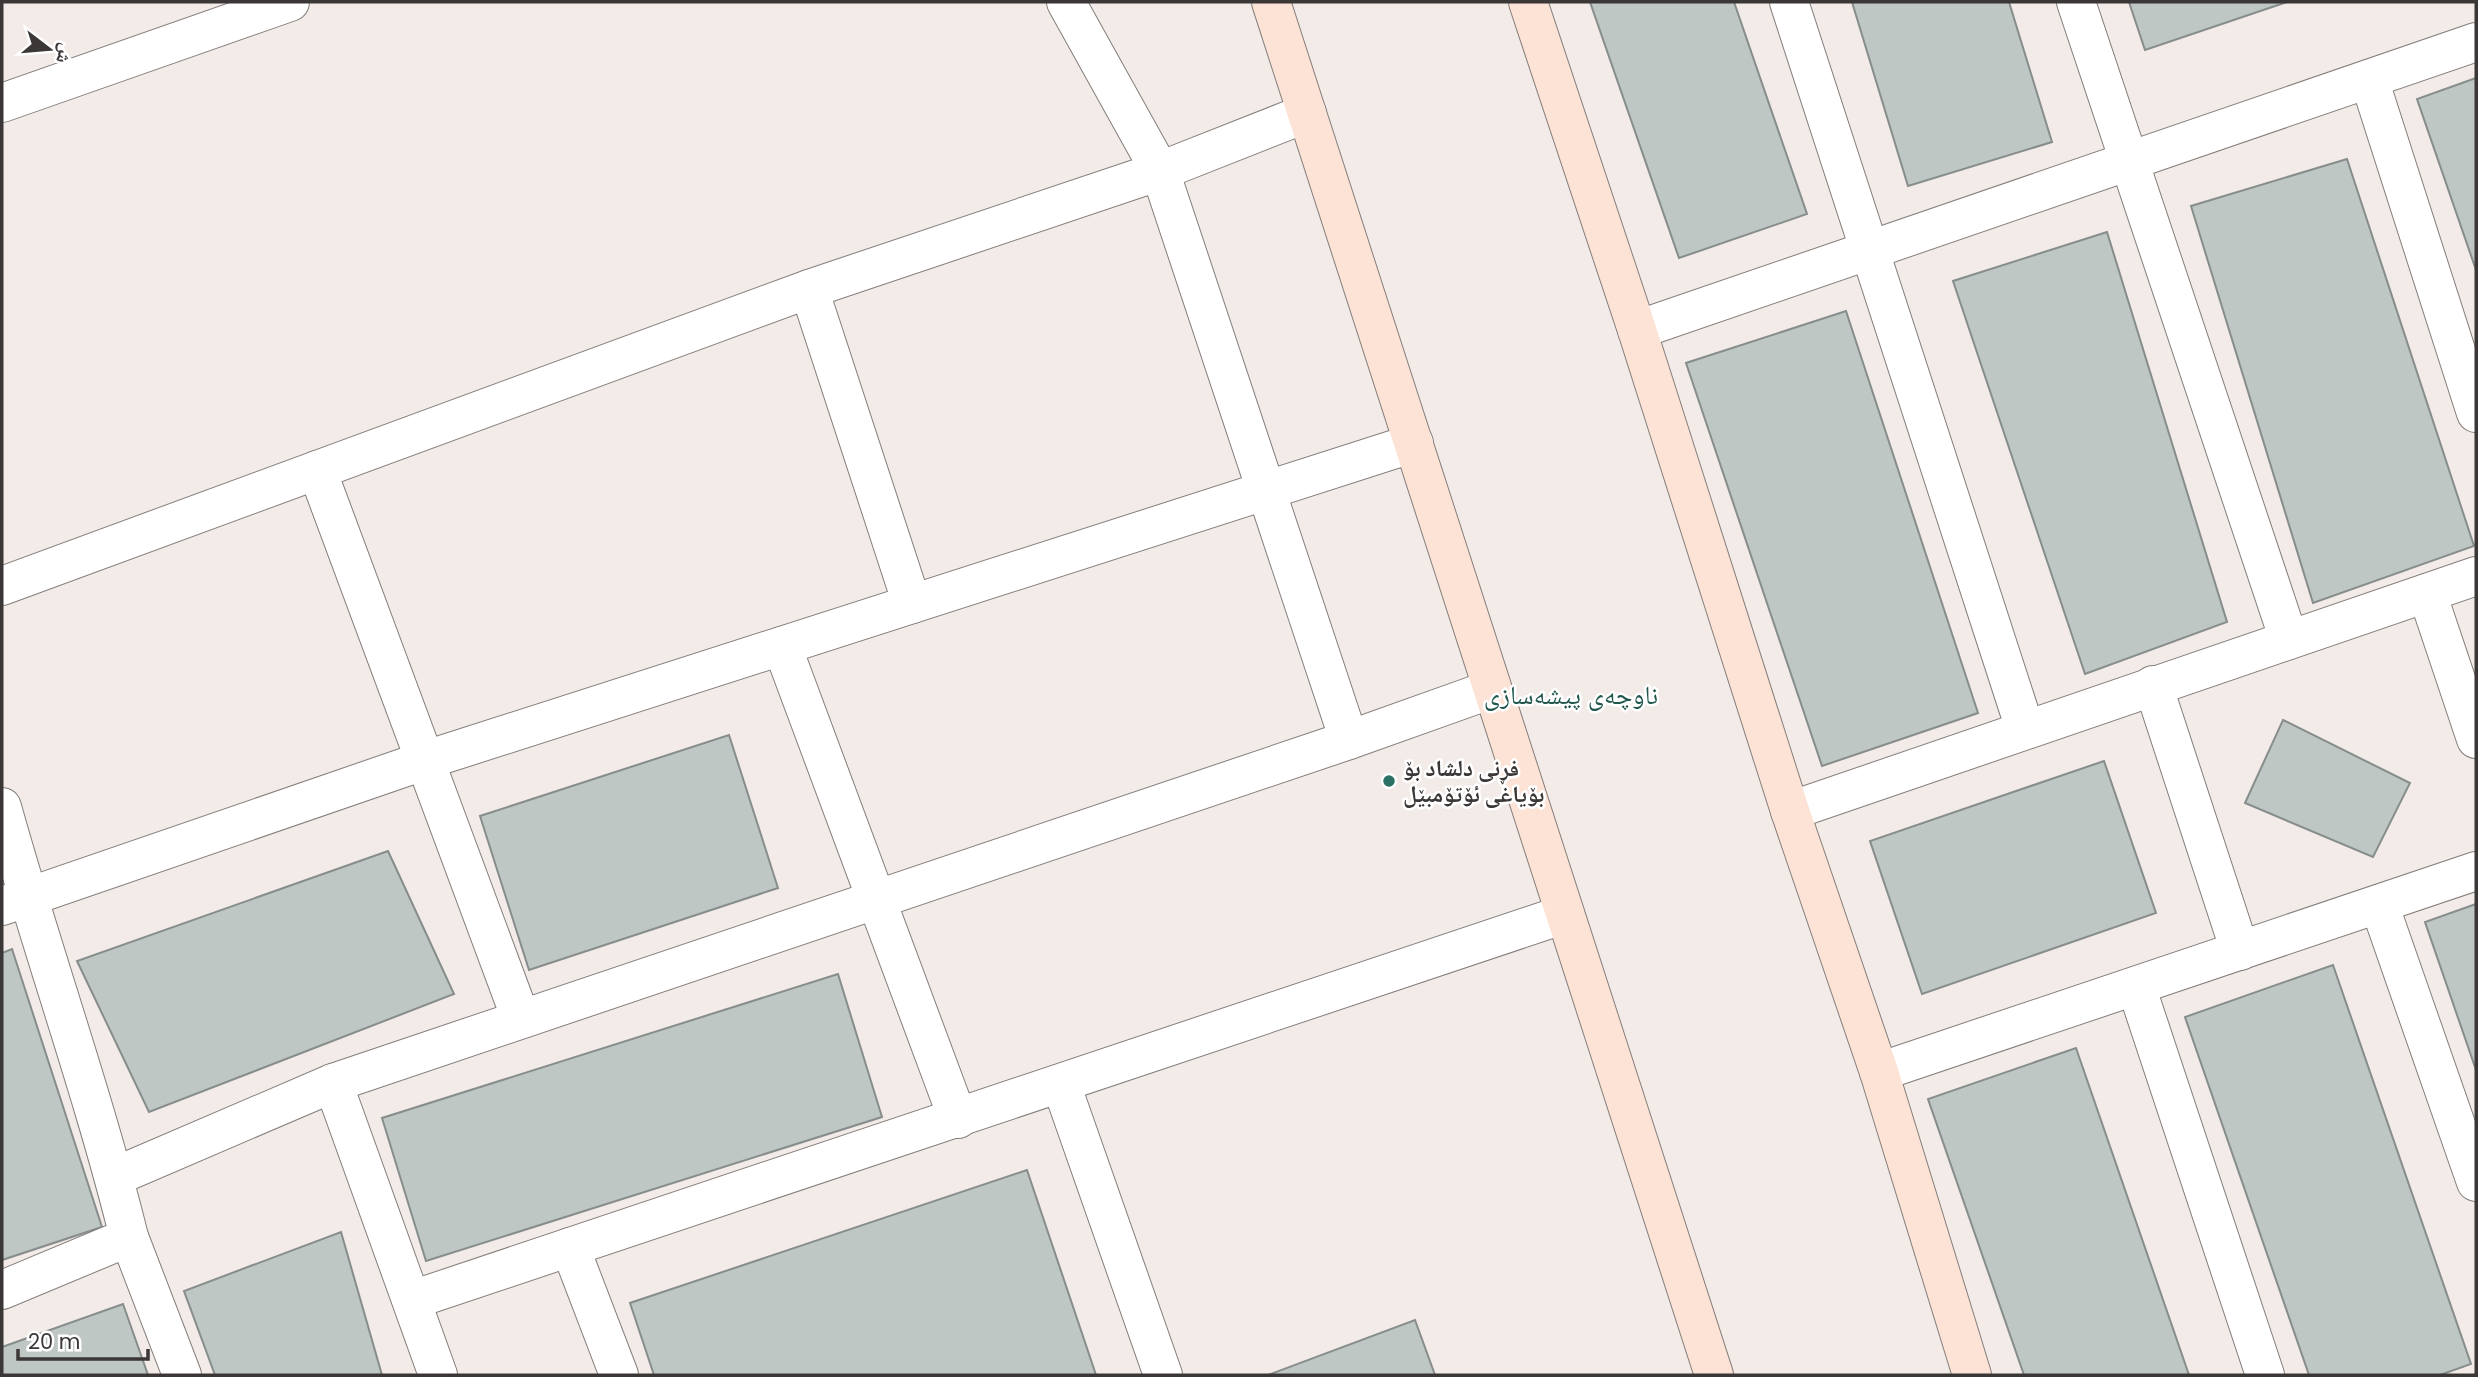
<svg xmlns="http://www.w3.org/2000/svg" width="2478" height="1377" font-family="Poppins,'Noto Naskh Arabic',sans-serif">
	<rect width="100%" height="100%" fill="#f2ebe8"/>
	<g fill="#bfc7c5" stroke="#868d8c" stroke-width="2">
		<path d="M1590,2H1734L1807,214L1679,258Z"/>
		<path d="M1852,2H2009L2052,142L1908,186Z"/>
		<path d="M2129,2H2287L2145,50Z"/>
		<path d="M2476,78V270L2417,99Z"/>
		<path d="M2347,159L2474,546L2313,603L2191,206Z"/>
		<path d="M2107,232L2227,622L2085,674L1953,281Z"/>
		<path d="M1846,311L1978,713L1822,766L1686,363Z"/>
		<path d="M2283,720L2410,783L2373,857L2245,803Z"/>
		<path d="M729,735L778,888L529,970L480,816Z"/>
		<path d="M2104,761L2156,913L1922,994L1870,841Z"/>
		<path d="M388,851L454,994L149,1112L77,961Z"/>
		<path d="M2476,904V1070L2425,922Z"/>
		<path d="M12,949L102,1227L2,1260V953Z"/>
		<path d="M2333,965L2471,1364L2440,1375H2309L2185,1017Z"/>
		<path d="M838,974L882,1117L426,1261L382,1118Z"/>
		<path d="M2076,1048L2189,1375H2024L1928,1099Z"/>
		<path d="M1027,1170L1096,1375H654L630,1303Z"/>
		<path d="M341,1232L382,1375H215L184,1291Z"/>
		<path d="M123,1304L148,1375H2V1347Z"/>
		<path d="M1415,1320L1435,1375H1268Z"/>
	</g>
	<g fill="none" stroke-linecap="round" stroke-linejoin="round">
		<defs>
			<g id="street">
				<path d="M1066,2L1160,171L1349,740"/>
				<path d="M1789,2L2025,729"/>
				<path d="M2076,2L2289,640"/>
				<path d="M2369,79L2476,413"/>
				<path d="M2,103L290,2"/>
				<path d="M809,289L912,604"/>
				<path d="M1637,330L2476,42"/>
				<path d="M317,470L521,1019"/>
				<path d="M2,586L809,289L1160,171L1307,113"/>
				<path d="M2427,593L2476,739"/>
				<path d="M782,646L958,1119"/>
				<path d="M2153,685L2240,951"/>
				<path d="M2,807C42,951 93,1092 129,1237L2,1290"/>
				<path d="M1790,811L2476,576"/>
				<path d="M2379,904L2476,1182"/>
				<path d="M2,906L426,760L1414,443"/>
				<path d="M2136,986L2265,1375"/>
				<path d="M1879,1072L2476,871"/>
				<path d="M333,1083L438,1375"/>
				<path d="M1061,1084L1163,1375"/>
				<path d="M114,1177L333,1083L1349,740L1492,689"/>
				<path d="M129,1237L182,1375"/>
				<path d="M570,1247L619,1375"/>
				<path d="M412,1300L1565,914"/>
			</g>
			<g id="secondary">
				<path d="M1271,2L1714,1375"/>
				<path d="M1528,2L1637,330L1790,811L1879,1072L1972,1375"/>
			</g>
		</defs>
		<use href="#street" stroke="#847e7b" stroke-width="40"/>
		<use href="#secondary" stroke="#847e7b" stroke-width="40"/>
		<use href="#street" stroke="#fff" stroke-width="38"/>
		<use href="#secondary" stroke="#fde2d6" stroke-width="38"/>
	</g>
	<circle fill="#2b7064" stroke="#fff" stroke-width="2.5" cx="1389" cy="781" r="7"/>
	<g text-anchor="middle" stroke-width="5" stroke-linejoin="round" paint-order="stroke">
		<g font-size="23" font-weight="bold" fill="#3a3736" stroke="#fff" text-anchor="start">
			<text x="1403" y="776">فڕنی دلشاد بۆ<tspan x="1403" dy="26">بۆیاغی ئۆتۆمبێل</tspan></text>
		</g>
		<g font-size="26" fill="#1f564c" stroke="#fff">
			<text x="1571" y="704">ناوچەی پیشەسازی</text>
		</g>
	</g>
	<rect width="2478" height="1377" fill="none" stroke="#3a3736" stroke-width="7"/>
	<g transform="translate(49 49) rotate(106)" stroke="#ffffff" stroke-width="5" paint-order="stroke">
	<path d="M0-5L12 26L0 18L-12 26Z" fill="#3a3736"/>
	<text y="-10" font-size="19" font-weight="bold" text-anchor="middle" fill="#3a3736">ش</text>
	</g>
	<path d="M18 1349v10h130v-10" fill="none" stroke="#3a3736" stroke-width="3.5"/>
	<text x="28" y="1349" font-size="21" fill="#3a3736" stroke="#ffffff" stroke-width="5" paint-order="stroke">20 m</text>
</svg>
